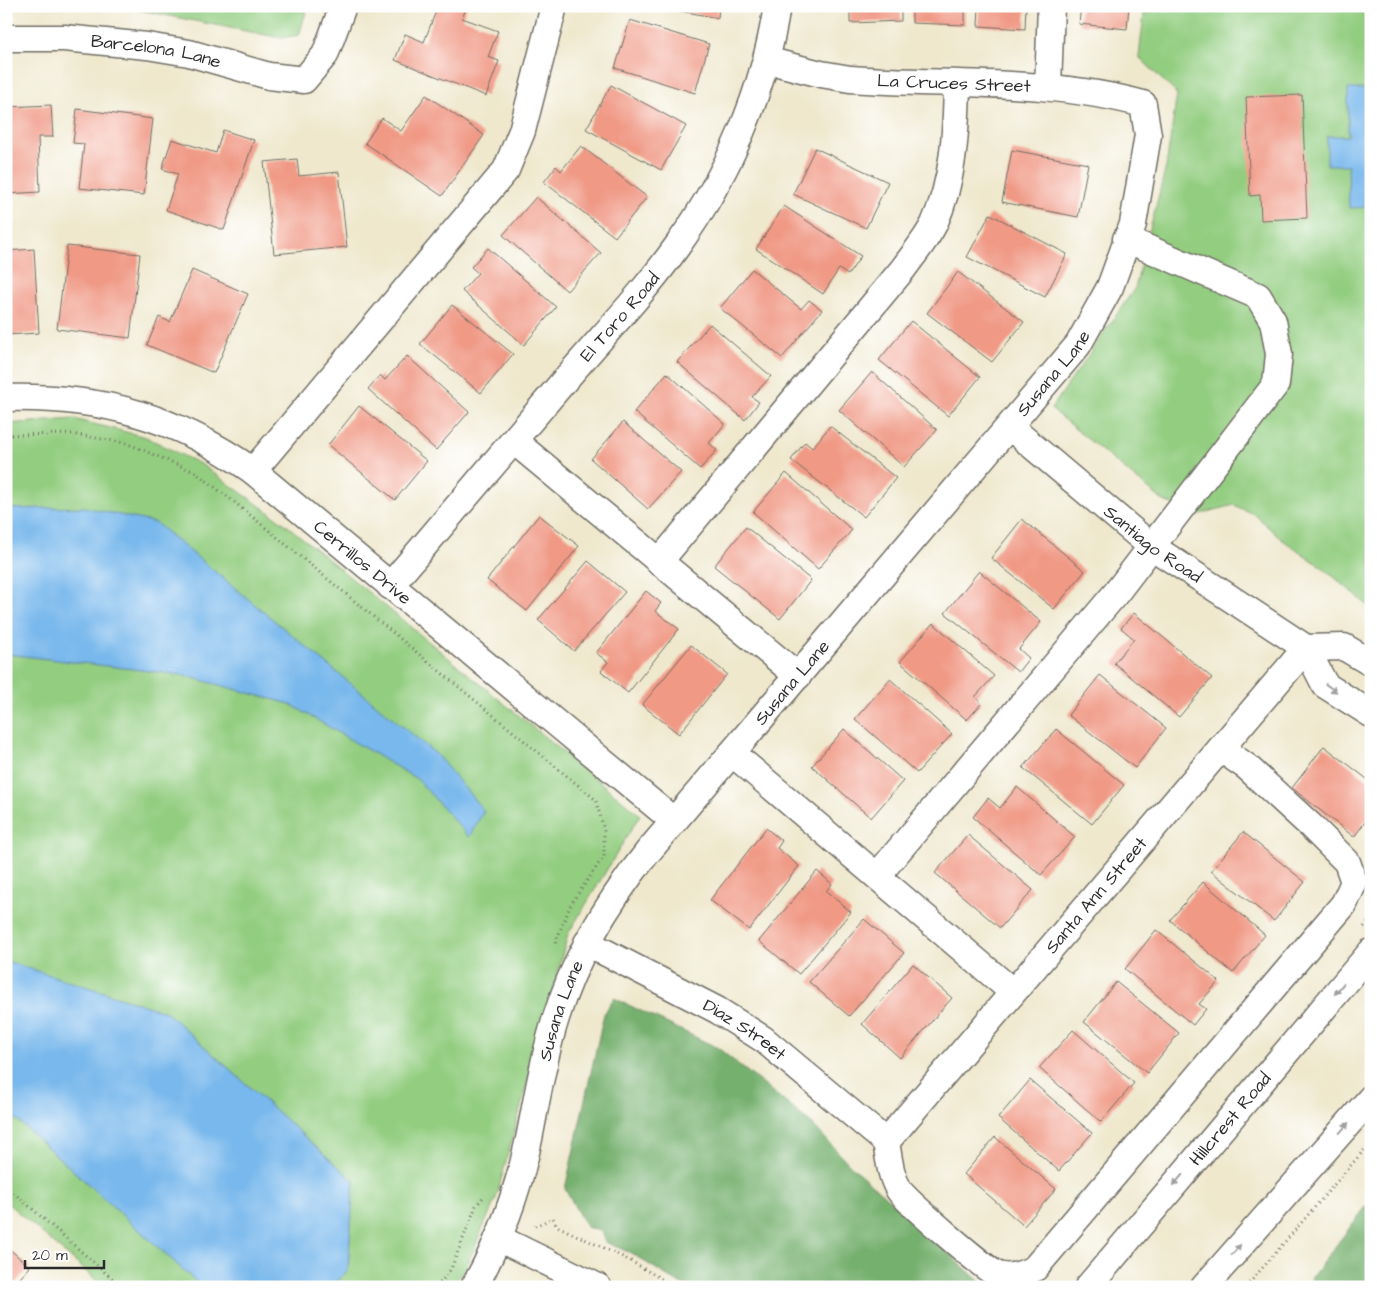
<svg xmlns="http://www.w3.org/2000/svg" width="1377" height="1293" font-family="'Architects Daughter',sans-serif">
	<rect width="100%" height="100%" fill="#fff"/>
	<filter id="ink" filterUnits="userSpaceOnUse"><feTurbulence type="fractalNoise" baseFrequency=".02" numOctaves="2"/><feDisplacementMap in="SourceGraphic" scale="10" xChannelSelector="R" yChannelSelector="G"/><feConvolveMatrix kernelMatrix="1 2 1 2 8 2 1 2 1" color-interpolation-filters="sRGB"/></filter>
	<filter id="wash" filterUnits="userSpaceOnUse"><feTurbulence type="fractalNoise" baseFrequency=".0096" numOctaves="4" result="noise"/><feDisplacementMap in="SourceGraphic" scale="20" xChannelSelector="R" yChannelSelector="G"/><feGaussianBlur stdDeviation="1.12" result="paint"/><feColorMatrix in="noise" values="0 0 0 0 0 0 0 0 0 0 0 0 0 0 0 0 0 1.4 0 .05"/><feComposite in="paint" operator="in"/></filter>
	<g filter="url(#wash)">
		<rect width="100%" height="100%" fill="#efe8cd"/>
		<g fill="#93cd80" stroke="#5f7c56">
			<path d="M119,6H308L299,35L281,38Z"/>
			<path d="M1145,6H1371V608L1322,567L1280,538L1255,515L1234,505L1196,515L1162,500L1051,409L1135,288L1166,167L1177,94L1139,57Z"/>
			<path d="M74,419L146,437L202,465L284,523L640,815L568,934L496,1198L466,1267L451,1287H104L6,1202V424Z"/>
		</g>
		<g fill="#76b06e" stroke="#506e4c">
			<path d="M614,998L718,1048L811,1123L850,1165L986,1287H685L631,1253L605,1242L601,1231L586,1227L565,1189L604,1014Z"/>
			<path d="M1371,1200V1287H1316L1311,1278Z"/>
		</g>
		<g fill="#78b8ec" stroke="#52728c">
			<path d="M1348,89H1371V207L1349,208L1348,165H1327V136H1348Z"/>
			<path d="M84,507L156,523L436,754L484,811L469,837L417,779L290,704L182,675L6,654V509Z"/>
			<path d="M6,961L166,1012L354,1181L348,1270L332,1287H202L6,1110Z"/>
		</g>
		<g id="blocks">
			<g fill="#f09985">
				<path d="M438,6L467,7L462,18L498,31L488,57L499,61L486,96L395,60L405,34L424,42Z"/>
				<path d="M655,6H719L718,18Z"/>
				<path d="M850,6H901V21L850,23Z"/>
				<path d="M912,6H965V25L912,23Z"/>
				<path d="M979,6H1026L1025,29L978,26Z"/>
				<path d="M1081,6H1129L1127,29L1079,24Z"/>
				<path d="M630,20L709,44L695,93L615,68Z"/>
				<path d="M611,85L686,126L661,170L586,129Z"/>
				<path d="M426,95L484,135L442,196L365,143L382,118L401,131Z"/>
				<path d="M1302,95L1307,218L1261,220L1260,195L1250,196L1246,97Z"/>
				<path d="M51,105L53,137H38L40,192L6,194V107Z"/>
				<path d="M77,109L153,119L144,195L79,188L84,144L73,143Z"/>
				<path d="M223,130L254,140L224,230L166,210L178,174L162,169L172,139L216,153Z"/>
				<path d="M581,146L647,197L615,237L544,182L556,166L561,171Z"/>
				<path d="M815,148L888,182L866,228L793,194Z"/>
				<path d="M1012,150L1088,164L1078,217L1002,202Z"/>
				<path d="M297,159L299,176L339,172L347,247L274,254L264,162Z"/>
				<path d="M536,197L601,253L567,291L503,235Z"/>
				<path d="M784,206L861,256L848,275L839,269L823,294L756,249Z"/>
				<path d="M990,214L1067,254L1045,297L967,257Z"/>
				<path d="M67,246L140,254L130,338L57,329Z"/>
				<path d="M488,248L556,307L524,345L462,291L478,273L471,267Z"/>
				<path d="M34,249L39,333L6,335V251Z"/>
				<path d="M752,269L801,309L809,300L822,310L782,358L720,308Z"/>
				<path d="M192,270L248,294L214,373L147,345L159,317L170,322Z"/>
				<path d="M958,272L1024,322L992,362L927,313Z"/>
				<path d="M452,305L513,354L481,393L420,344Z"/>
				<path d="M911,321L980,377L948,416L879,360Z"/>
				<path d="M710,324L771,376L752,397L759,402L745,420L677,362Z"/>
				<path d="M407,356L469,412L436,450L368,389L380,375L385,380Z"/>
				<path d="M872,372L937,430L904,467L839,410Z"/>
				<path d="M667,373L725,424L709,443L717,450L700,469L634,412Z"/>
				<path d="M359,406L427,461L395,500L328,445Z"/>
				<path d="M623,422L681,472L648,509L591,459Z"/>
				<path d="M830,426L896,478L864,517L791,460L805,442L812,448Z"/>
				<path d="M786,473L852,530L818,569L753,512Z"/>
				<path d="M539,515L579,546L527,611L487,580Z"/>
				<path d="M1022,519L1085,571L1054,609L991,558Z"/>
				<path d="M746,527L811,580L780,619L714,566Z"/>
				<path d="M588,561L625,592L574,651L538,620Z"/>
				<path d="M979,571L1041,622L1019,649L1029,658L1018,672L945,613Z"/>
				<path d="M646,591L661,603L655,611L679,629L628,693L601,671L608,662L596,653Z"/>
				<path d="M1134,613L1212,678L1179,717L1114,663L1134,639L1121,628Z"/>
				<path d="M933,623L994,676L975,697L982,703L967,720L900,662Z"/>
				<path d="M691,645L727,674L679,734L642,705Z"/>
				<path d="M1100,675L1166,728L1135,768L1068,715Z"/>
				<path d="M890,679L952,734L917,773L855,719Z"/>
				<path d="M844,729L903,781L871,818L812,766Z"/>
				<path d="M1056,729L1124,785L1092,824L1023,768Z"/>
				<path d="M1324,746L1371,782V814L1354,837L1292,788Z"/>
				<path d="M1017,787L1075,837L1041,875L973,817L988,798L1000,808Z"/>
				<path d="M766,828L782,841L777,848L799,866L749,930L710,900Z"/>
				<path d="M1243,832L1305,882L1274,921L1211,871Z"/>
				<path d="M968,835L1033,890L1000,928L935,873Z"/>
				<path d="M817,871L832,884L826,891L851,912L799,974L759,941Z"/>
				<path d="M1203,882L1265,935L1233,973L1170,920Z"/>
				<path d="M864,919L904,953L849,1016L809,982Z"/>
				<path d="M1156,930L1219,981L1199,1004L1206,1009L1193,1025L1125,969Z"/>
				<path d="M913,964L952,998L900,1058L862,1024Z"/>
				<path d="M1116,982L1179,1033L1147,1073L1084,1022Z"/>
				<path d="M1073,1030L1134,1083L1101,1122L1039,1068Z"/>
				<path d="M1030,1080L1092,1133L1059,1171L998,1118Z"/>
				<path d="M995,1137L1056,1189L1024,1226L964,1174Z"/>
				<path d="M6,1246L30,1267L12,1287H6Z"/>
			</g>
		</g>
	</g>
	<g filter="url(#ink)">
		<use href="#blocks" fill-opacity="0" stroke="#706d64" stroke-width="1"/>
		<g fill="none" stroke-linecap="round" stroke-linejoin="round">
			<defs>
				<g id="minor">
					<path id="s1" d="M6,38H64L147,46L189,53L269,76L304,80L325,55L343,6"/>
					<path d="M1048,87L1051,6"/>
					<path id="s2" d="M6,398C101,396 175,416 253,471L674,821"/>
					<path id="s3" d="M1010,427L1151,546L1306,648L1325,685L1371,714"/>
					<path d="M514,441L798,676"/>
					<path d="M253,471L506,170L522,131L554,6"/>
					<path d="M659,562L903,269C913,255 926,240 934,224C954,180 956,131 957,84"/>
					<path id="s4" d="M390,586C448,518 506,449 564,381C602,336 644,293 678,245C728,175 764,92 777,6"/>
					<path d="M1306,648L1344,647L1371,663"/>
					<path d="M732,753L1013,992"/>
					<path d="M877,876L1116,593L1276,384L1279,354L1273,321L1258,296L1126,239"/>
					<path id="s5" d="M587,943L717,1010L763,1039L886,1142"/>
					<path d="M886,1142C889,1158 890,1175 899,1190C905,1200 987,1271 998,1275C1011,1279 1024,1274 1035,1268L1344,904L1354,882L1347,862L1311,826L1247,767L1221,749"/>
					<path id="s6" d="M886,1142L1306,648"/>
					<path d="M498,1238L598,1287"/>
					<path id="s7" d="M474,1287C500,1241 518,1191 529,1139C537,1099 543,1059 555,1021C574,958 607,903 647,853L1078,345L1110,287L1133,224L1148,135L1143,104C1048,78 947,86 850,79L821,74L766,60"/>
					<path id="s8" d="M1088,1287L1371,952"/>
					<path d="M1204,1287L1371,1098"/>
				</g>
			</defs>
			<use href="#minor" stroke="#706d64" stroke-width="29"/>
			<g stroke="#706d64" stroke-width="3" stroke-dasharray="1 4" stroke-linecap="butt">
				<path d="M6,435L72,434L126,443L195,472L233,501L596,800L604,830V856L571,904L554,946"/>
				<path d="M1364,927L1371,919"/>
				<path d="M6,1186L122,1287"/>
				<path d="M535,1226L553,1218L557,1226L629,1260L675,1287"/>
				<path d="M437,1287L451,1269L476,1206L485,1195"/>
				<path d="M1246,1287L1364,1150"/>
			</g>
			<use href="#minor" stroke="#fff" stroke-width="26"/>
		</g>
		<defs><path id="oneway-solid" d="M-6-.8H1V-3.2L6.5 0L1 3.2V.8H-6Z" transform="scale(1.25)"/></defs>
		<g fill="#a0a0a0">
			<use href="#oneway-solid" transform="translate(1331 688) rotate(36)"/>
			<use href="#oneway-solid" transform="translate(1339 989) rotate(130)"/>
			<use href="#oneway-solid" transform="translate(1344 1128) rotate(-49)"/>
			<use href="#oneway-solid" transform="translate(1178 1180) rotate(130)"/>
			<use href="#oneway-solid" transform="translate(1236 1250) rotate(-49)"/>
		</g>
	</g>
	<g text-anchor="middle" stroke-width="4" stroke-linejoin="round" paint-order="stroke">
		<g font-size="18" fill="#2b2b2b" stroke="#fff">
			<text dy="6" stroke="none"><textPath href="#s1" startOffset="151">Barcelona Lane</textPath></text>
			<text transform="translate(954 83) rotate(2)" y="6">La Cruces Street</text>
			<text dy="6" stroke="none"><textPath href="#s4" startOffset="354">El Toro Road</textPath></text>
			<text dy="6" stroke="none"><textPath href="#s7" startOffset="1101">Susana Lane</textPath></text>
			<text dy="6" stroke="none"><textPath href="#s3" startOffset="185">Santiago Road</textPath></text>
			<text dy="6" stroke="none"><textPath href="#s2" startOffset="405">Cerrillos Drive</textPath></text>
			<text dy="6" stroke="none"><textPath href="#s7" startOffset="696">Susana Lane</textPath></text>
			<text dy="6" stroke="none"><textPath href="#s6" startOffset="324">Santa Ann Street</textPath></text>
			<text dy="6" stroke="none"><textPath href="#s7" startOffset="291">Susana Lane</textPath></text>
			<text dy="6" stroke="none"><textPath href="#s5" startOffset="180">Diaz Street</textPath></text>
			<text dy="6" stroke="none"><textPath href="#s8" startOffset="220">Hillcrest Road</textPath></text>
		</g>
	</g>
	<rect width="1377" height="1293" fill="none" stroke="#fff" stroke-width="25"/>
	<path d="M25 1260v8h79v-8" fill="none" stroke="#2b2b2b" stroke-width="2.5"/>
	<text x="32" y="1260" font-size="15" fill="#2b2b2b" stroke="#ffffff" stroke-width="4" paint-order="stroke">20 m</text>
</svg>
